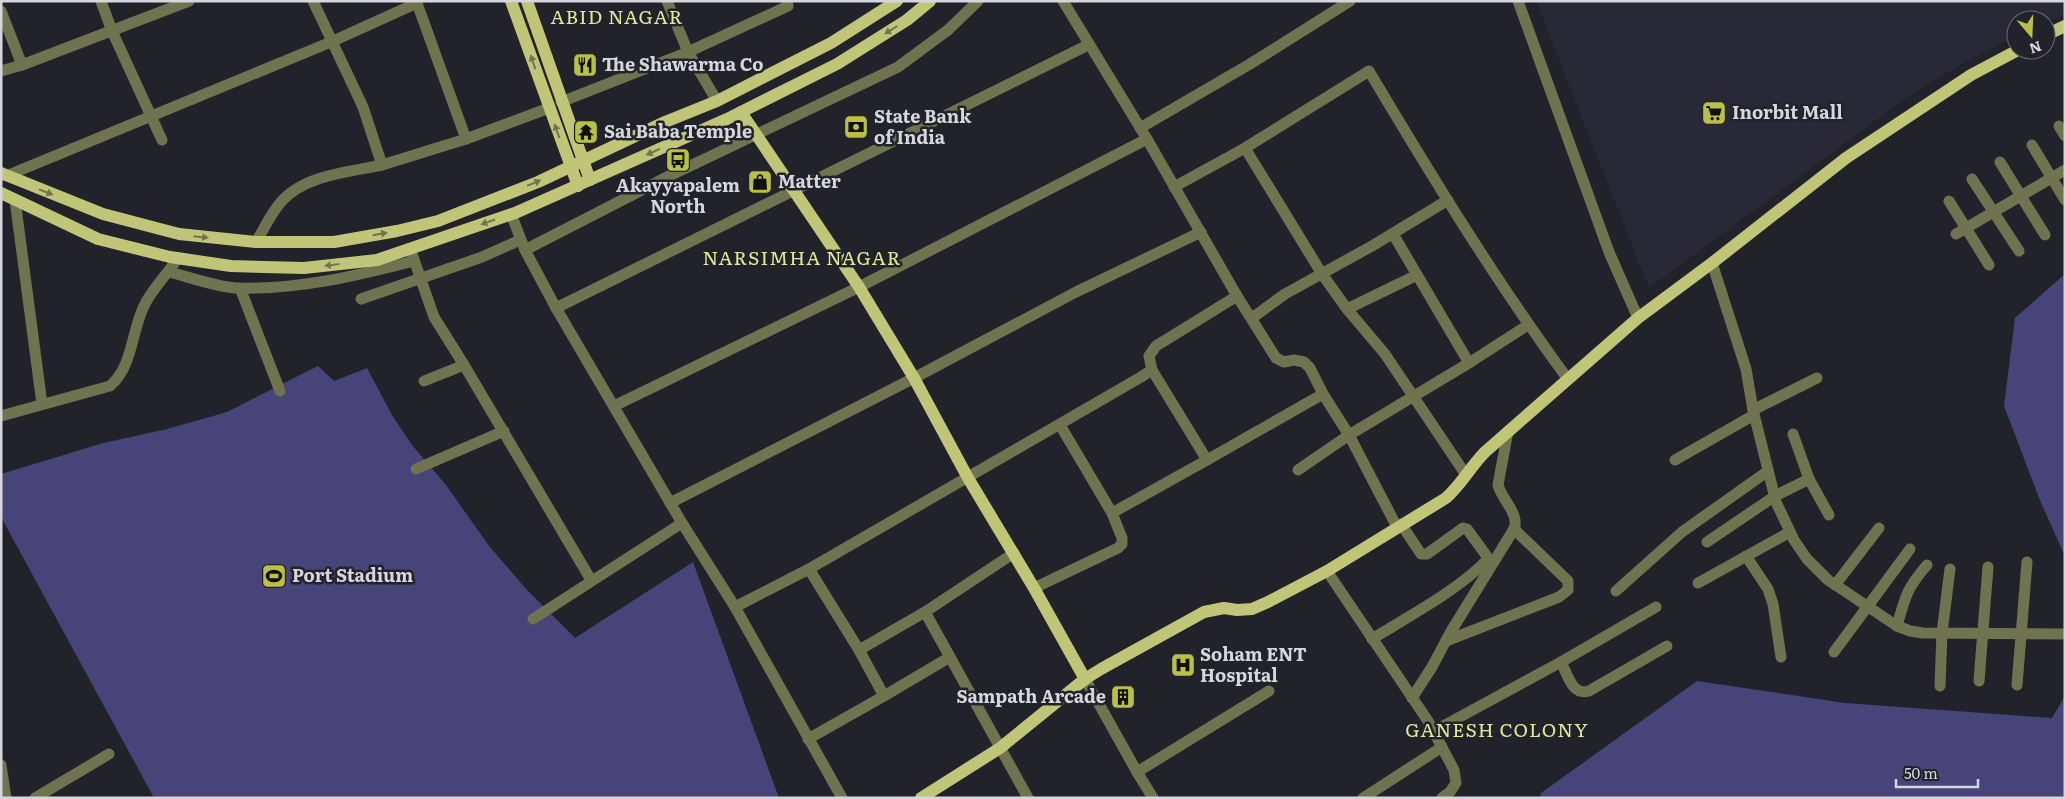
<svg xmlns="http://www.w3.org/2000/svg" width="2066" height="799" font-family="Literata,serif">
	<rect width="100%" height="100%" fill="#22222b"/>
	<path fill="#292837" d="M1536,1H2065V14L2046,23V20H2016V37L1970,59L1910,95L1649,288Z"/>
	<g fill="#484378">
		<path d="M2065,274V556L2041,503L2004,406L2015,318Z"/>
		<path d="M318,366L334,381L367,368L392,415L412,445L446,485L489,546L527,590L575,638L693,562L779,798H152L153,796L1,517V474L103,443L167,429L227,412Z"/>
		<path d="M1697,681L1845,703L2052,718L2065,696V798H1540L1541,793Z"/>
	</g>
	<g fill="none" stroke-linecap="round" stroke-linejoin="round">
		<g stroke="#70734f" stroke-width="11">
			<path d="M101,1L112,31L162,140"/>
			<path d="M313,1L363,107L382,165L466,139"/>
			<path d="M667,1L688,52L717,101"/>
			<path d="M1063,1L1147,139L1237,296L1276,358L1284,362L1294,360L1304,362L1310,368L1323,394L1349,435L1397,527"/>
			<path d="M1518,1L1609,252L1638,318"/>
			<path d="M417,3L466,139L549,108"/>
			<path d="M1,11L22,65"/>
			<path d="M1,71L22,65L189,1"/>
			<path d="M561,102L688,52L788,6L787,1"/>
			<path d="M2059,126L2065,136"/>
			<path d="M1140,128L1250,64L1350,1"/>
			<path d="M2032,145L2065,200"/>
			<path d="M1245,148L1322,274L1347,309L1385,354L1466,475"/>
			<path d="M2000,162L2045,235"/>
			<path d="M6,176L331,42L417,3L416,1"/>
			<path d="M1972,179L2019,251"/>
			<path d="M1174,187L1245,148L1369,71C1431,175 1495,280 1567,378"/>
			<path d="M15,200L42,404"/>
			<path d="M1949,201L1989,265"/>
			<path d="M511,214L525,250L556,308L682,523L735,607L842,798"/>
			<path d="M1393,234L1469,363"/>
			<path d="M1956,234L2065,170"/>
			<path d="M256,242C264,229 271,213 281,202C304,175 349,172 382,165"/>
			<path d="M525,250L669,176L898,67L948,30L978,1"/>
			<path d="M412,254L434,317L464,365"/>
			<path d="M1712,263L1746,369L1753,410L1776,502L1794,540L1807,559L1828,580L1897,626L1910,631L1923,633L2065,634"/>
			<path d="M169,272C189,277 217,287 236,288C297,290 356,276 414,261"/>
			<path d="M240,288L280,391"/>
			<path d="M361,299L482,257L520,240"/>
			<path d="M556,308L1088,45"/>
			<path d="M1347,309L1417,275"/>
			<path d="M1252,318L1285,294L1372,246L1448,200"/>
			<path d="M424,381L464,365L591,580"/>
			<path d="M614,406L859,287L1147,139"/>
			<path d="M1753,410L1817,378"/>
			<path d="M1,416L110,386C134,366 131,328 146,302C155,286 168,273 178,258"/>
			<path d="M1793,434L1809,479L1829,515"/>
			<path d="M1207,460L1323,394"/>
			<path d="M1675,460L1754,415"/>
			<path d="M416,469L504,431"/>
			<path d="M1298,470L1349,435L1469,363L1528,325"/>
			<path d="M670,503L914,378L1076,292L1201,232"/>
			<path d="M1112,513L1207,460L1152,370"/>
			<path d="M1707,542L1775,496L1809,479"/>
			<path d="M1746,556L1768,589L1773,604L1781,657"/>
			<path d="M809,569L859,650L925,612L1014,553"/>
			<path d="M1327,571L1428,721L1454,770L1456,783L1450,792L1442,798"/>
			<path d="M1698,583L1790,532"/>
			<path d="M1835,585L1879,528"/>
			<path d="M1034,588L1118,548L1122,544V538L1112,513L1060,425"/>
			<path d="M1616,591L1682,532L1768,471"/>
			<path d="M735,607L809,569L1141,377L1152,370L1149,356L1156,346L1237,296"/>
			<path d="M533,619L682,523"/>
			<path d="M1897,626C1905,597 1907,588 1927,565"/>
			<path d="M1372,639C1409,616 1457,591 1487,560L1486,555L1467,529L1463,528L1427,554H1421L1401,524"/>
			<path d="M1446,641L1559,597L1568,590V581L1514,529"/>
			<path d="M1834,652L1910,549"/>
			<path d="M950,657L1028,798"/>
			<path d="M1561,662C1568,675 1572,696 1589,691L1667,646"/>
			<path d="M1085,679L1137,772L1153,798"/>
			<path d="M1979,681L1988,567"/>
			<path d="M2017,685L2027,562"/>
			<path d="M1940,686L1942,633L1950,569"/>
			<path d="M884,696L950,657L925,612"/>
			<path d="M1412,698L1432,667L1450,633L1514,529C1520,514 1502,500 1498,485L1508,431"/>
			<path d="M1434,731L1561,662L1656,607"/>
			<path d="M808,739L884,696L859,650"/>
			<path d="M1,765L6,798"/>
			<path d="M1137,772L1269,691"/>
			<path d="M35,798L109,754"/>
			<path d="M1363,798L1442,747"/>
		</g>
		<g stroke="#c0c577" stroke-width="12">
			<path d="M511,1L578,186"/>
			<path d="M527,1L590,180"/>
			<path d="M2046,35L2065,26"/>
			<path d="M741,112L859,287L914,378L968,478L1034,588L1085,679"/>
			<path d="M1,173L103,214L179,234L256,242H334L397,231L438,221L538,182L665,122L717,101L831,43L897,1"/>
			<path d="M1,193L98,239L170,257L231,266L304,268L377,260L515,213L727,119L837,64L907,20L930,1"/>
			<path d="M921,798L1000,748L1085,679L1101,669L1204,612L1224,608L1237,610L1252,609L1268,602L1327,571L1446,498C1461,485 1471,466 1485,452L1638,318L1712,263L1846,158L1971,75L2018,50"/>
		</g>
	</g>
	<defs><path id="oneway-solid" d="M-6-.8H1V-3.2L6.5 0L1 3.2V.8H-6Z" transform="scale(1.25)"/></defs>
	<g fill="#717451">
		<use href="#oneway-solid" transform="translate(891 30) rotate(148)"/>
		<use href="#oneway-solid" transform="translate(533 62) rotate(-109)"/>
		<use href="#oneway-solid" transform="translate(557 131) rotate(-109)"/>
		<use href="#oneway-solid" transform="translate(653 152) rotate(156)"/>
		<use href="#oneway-solid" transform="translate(534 183) rotate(-23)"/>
		<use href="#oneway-solid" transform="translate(46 192) rotate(21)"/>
		<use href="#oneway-solid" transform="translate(488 222) rotate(161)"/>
		<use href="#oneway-solid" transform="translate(380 234) rotate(-10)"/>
		<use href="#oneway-solid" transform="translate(201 237) rotate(6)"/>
		<use href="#oneway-solid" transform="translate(332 265) rotate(173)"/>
	</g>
	<defs>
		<symbol id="restaurant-square" viewBox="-11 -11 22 22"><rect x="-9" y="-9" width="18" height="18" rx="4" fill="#bac045" stroke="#22222b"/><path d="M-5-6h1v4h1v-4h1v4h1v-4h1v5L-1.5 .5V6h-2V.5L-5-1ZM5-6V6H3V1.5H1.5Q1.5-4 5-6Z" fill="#111"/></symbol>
		<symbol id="supermarket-square" viewBox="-11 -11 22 22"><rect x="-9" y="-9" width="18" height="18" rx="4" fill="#bac045" stroke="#22222b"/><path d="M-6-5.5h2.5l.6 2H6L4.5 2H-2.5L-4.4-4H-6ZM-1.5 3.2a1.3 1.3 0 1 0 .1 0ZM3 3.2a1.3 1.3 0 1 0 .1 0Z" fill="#111"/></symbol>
		<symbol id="bank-square" viewBox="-11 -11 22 22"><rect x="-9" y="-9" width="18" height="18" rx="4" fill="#bac045" stroke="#22222b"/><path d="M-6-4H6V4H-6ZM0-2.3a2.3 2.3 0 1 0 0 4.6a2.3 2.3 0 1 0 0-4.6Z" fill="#111"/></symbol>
		<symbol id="temple-square" viewBox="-11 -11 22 22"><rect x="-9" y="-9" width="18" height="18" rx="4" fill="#bac045" stroke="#22222b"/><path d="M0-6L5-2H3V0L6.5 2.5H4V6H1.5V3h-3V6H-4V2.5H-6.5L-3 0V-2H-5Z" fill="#111"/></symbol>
		<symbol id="bus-square" viewBox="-11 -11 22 22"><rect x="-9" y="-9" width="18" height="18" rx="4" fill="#bac045" stroke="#22222b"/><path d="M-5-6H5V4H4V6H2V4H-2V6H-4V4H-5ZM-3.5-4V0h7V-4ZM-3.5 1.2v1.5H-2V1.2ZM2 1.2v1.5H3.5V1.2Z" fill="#111"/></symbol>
		<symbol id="shop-square" viewBox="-11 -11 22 22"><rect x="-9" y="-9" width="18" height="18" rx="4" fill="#bac045" stroke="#22222b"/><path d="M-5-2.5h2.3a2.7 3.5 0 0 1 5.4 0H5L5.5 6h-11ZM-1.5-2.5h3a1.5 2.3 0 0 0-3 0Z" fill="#111"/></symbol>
		<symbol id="stadium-square" viewBox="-11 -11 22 22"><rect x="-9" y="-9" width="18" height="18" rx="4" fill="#bac045" stroke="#22222b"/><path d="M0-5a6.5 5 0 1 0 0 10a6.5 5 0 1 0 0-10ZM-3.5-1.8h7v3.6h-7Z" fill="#111"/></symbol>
		<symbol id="hospital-square" viewBox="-11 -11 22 22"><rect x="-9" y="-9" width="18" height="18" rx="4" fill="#bac045" stroke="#22222b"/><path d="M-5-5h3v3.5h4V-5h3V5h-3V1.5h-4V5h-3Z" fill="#111"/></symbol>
		<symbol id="building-square" viewBox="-11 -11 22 22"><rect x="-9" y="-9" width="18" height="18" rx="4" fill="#bac045" stroke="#22222b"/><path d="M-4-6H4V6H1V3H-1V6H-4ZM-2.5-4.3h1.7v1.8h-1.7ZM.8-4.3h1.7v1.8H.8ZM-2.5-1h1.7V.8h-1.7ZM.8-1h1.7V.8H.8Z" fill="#111"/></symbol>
	</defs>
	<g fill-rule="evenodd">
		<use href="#restaurant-square" x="571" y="51" width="28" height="28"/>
		<use href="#supermarket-square" x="1700" y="99" width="28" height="28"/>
		<use href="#bank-square" x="842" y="113" width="28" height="28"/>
		<use href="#temple-square" x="572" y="118" width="28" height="28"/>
		<use href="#bus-square" x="664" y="146" width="28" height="28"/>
		<use href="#shop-square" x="746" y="168" width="28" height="28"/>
		<use href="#stadium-square" x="260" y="562" width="28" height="28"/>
		<use href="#hospital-square" x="1169" y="651" width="28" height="28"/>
		<use href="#building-square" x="1109" y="683" width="28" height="28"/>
	</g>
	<g text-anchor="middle" stroke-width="5" stroke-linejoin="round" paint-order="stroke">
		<g font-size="18" font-weight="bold" fill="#d6d6dc" stroke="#22222b" text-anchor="start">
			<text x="602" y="71">The Shawarma Co</text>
			<text x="1732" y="119">Inorbit Mall</text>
			<text x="874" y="123">State Bank<tspan x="874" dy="21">of India</tspan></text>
			<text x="604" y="138">Sai Baba Temple</text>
			<text x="778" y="188">Matter</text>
			<text x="678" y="192" text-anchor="middle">Akayyapalem<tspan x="678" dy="21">North</tspan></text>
			<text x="292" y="582">Port Stadium</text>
			<text x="1200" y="661">Soham ENT<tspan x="1200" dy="21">Hospital</tspan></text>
			<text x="1106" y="703" text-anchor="end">Sampath Arcade</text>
		</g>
		<g font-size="19" letter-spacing="1" fill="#e2e89a" stroke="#22222b">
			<text x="617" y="24">ABID NAGAR</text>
			<text x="802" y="265">NARSIMHA NAGAR</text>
			<text x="1497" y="737">GANESH COLONY</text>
		</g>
	</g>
	<rect width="2066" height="799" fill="none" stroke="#d6d6dc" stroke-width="5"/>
	<g transform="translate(2031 35) rotate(161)"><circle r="24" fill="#22222b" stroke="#6a6a72"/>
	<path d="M0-4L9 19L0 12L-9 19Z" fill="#bac045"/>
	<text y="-8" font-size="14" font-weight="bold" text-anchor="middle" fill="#d6d6dc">N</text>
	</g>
	<path d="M1896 779v8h82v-8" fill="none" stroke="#d6d6dc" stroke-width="2.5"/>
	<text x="1904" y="779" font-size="15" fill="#d6d6dc" stroke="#22222b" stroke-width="4" paint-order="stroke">50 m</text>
</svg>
